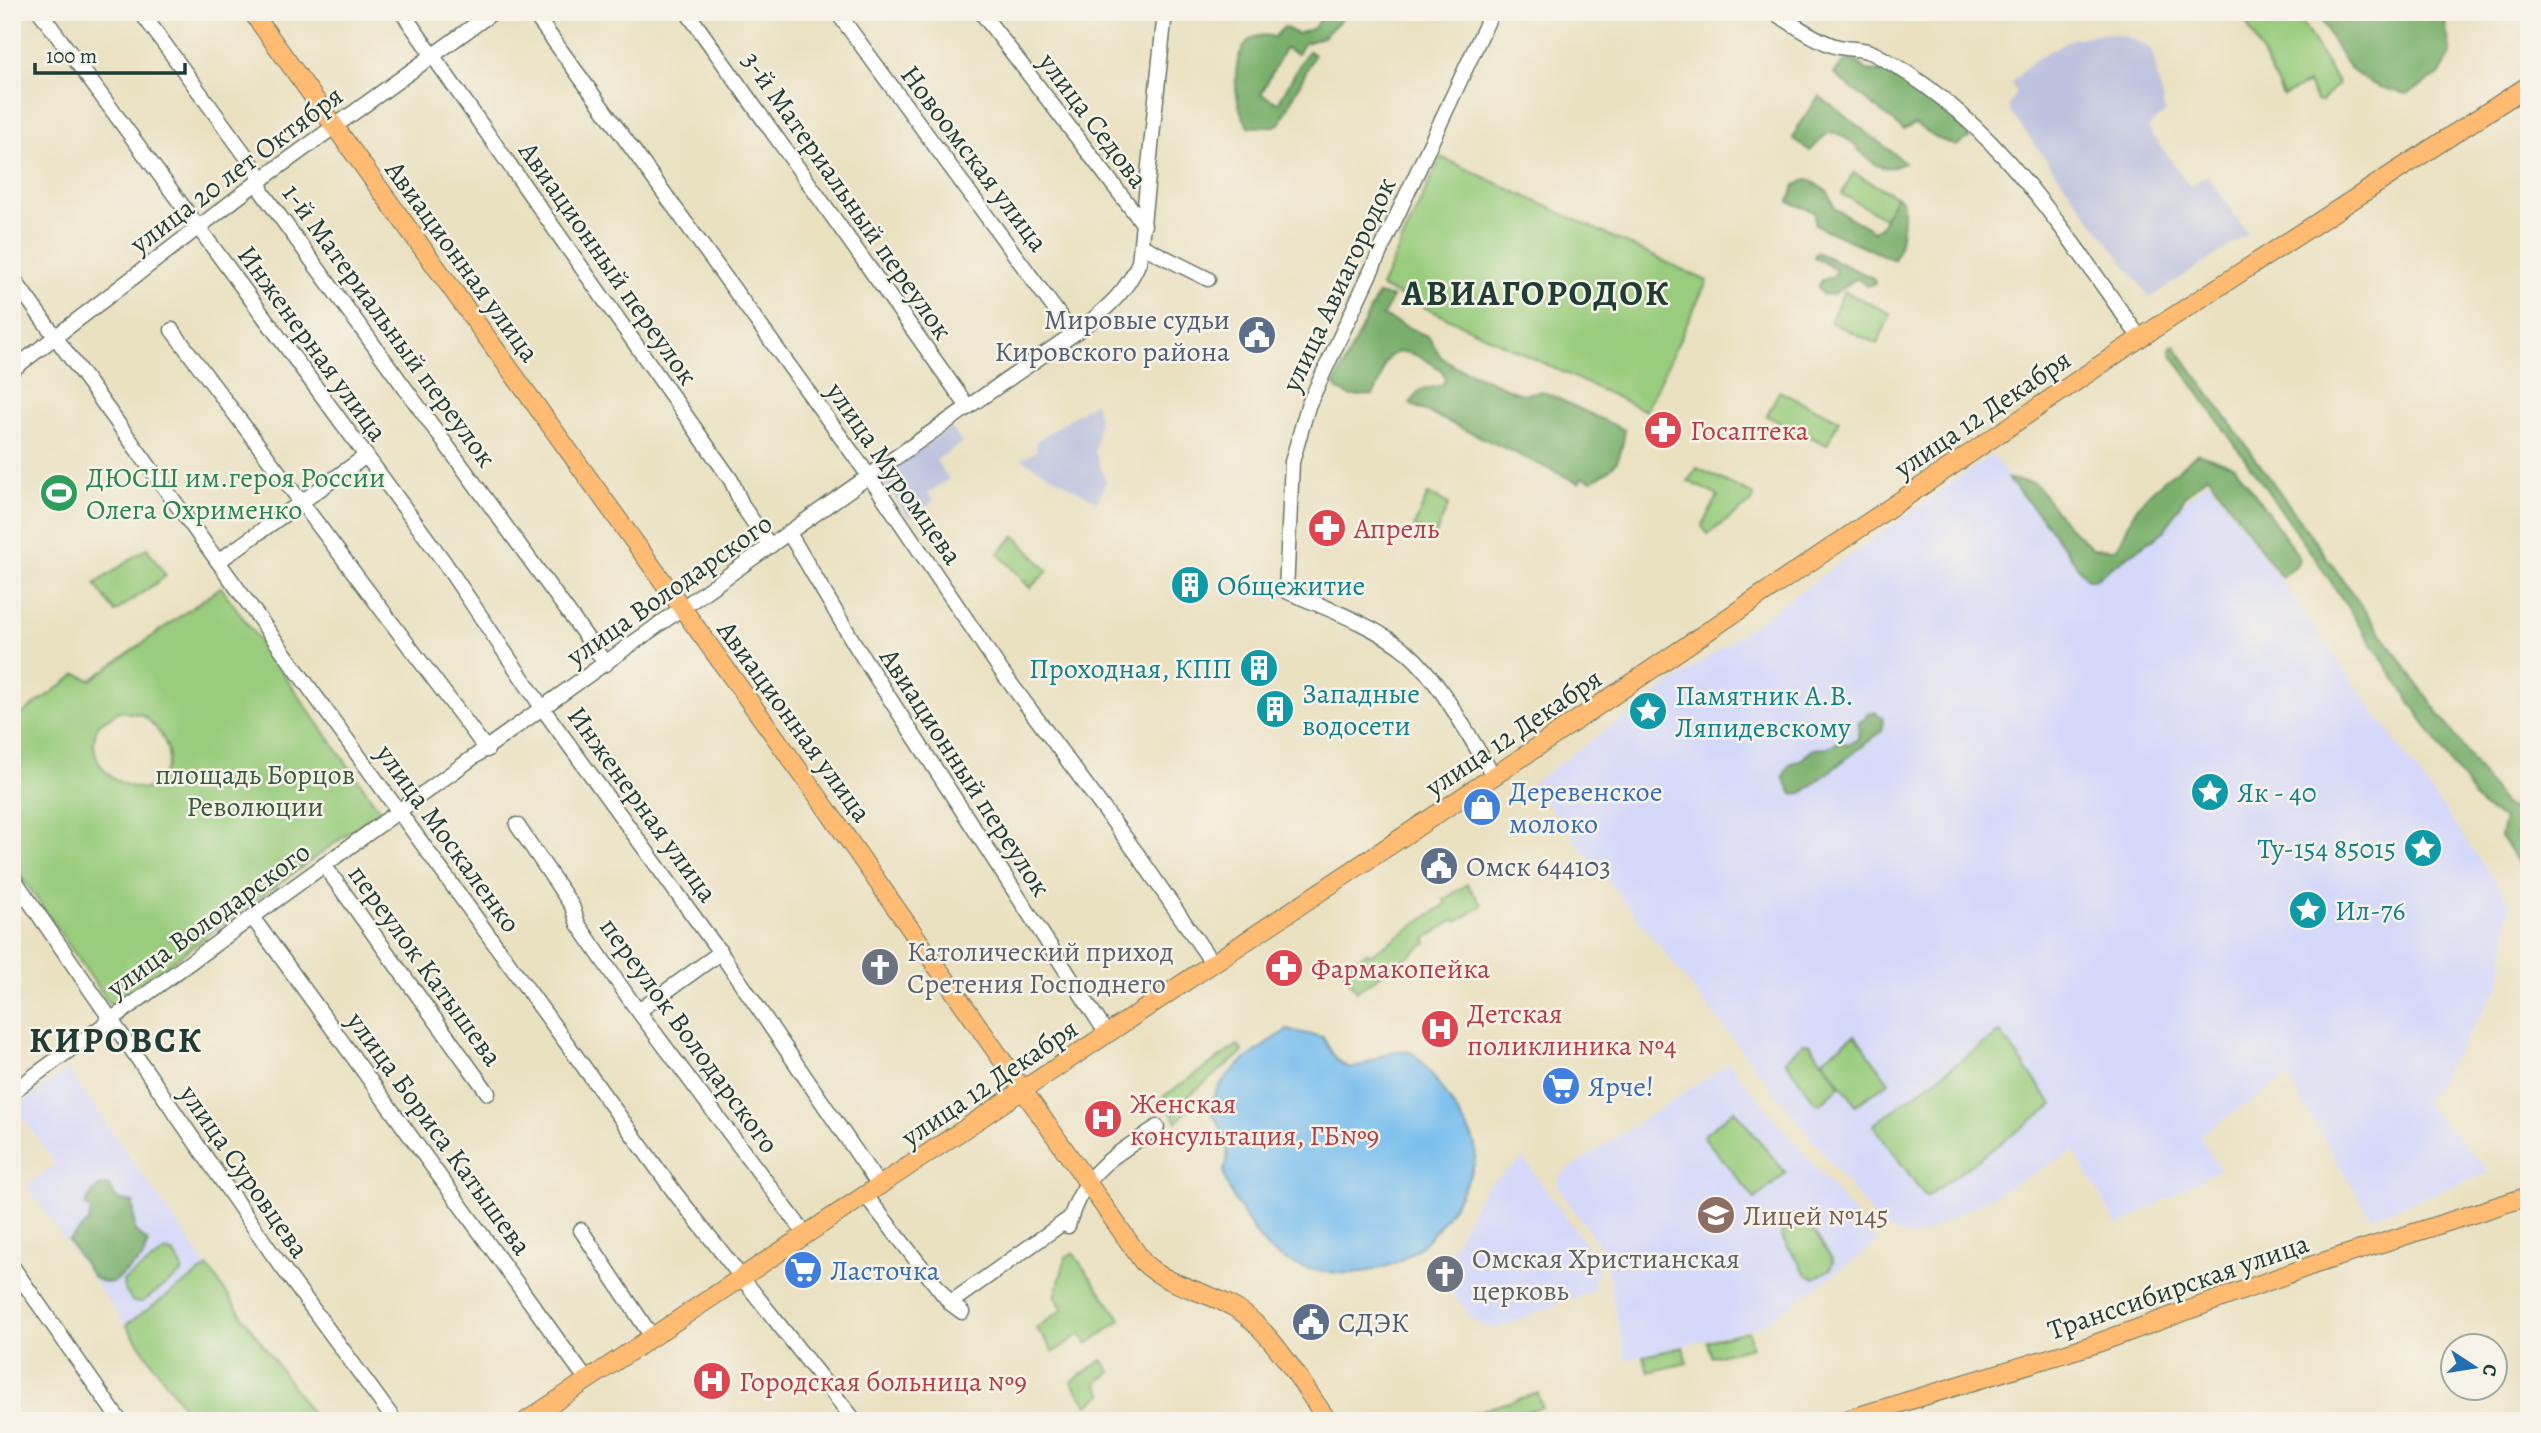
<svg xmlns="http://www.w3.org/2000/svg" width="2541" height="1433" font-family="Alegreya,serif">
	<rect width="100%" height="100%" fill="#f7f3e8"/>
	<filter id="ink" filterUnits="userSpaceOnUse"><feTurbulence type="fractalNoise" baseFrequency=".0143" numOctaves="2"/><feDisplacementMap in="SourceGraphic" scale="14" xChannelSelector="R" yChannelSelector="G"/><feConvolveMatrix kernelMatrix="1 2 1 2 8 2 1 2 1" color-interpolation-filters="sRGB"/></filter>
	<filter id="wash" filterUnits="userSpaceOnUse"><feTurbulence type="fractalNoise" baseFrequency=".00686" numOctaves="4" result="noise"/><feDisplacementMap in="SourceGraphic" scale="28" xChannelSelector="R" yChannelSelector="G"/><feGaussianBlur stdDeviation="1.57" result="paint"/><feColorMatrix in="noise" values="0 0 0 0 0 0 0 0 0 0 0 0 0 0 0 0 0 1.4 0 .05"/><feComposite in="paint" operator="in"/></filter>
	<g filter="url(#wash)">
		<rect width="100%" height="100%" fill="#eae1c1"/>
		<g fill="#d4d8f9">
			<path d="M1991,455L2095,580L2209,480L2510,902L2502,982L2424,1103L2490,1172L2371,1217L2287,1078L2199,1135L2220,1169L2118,1226L2074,1151L1915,1238L1882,1227L1531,784Z"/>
			<path d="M1729,1063L1878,1243L1763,1325L1626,1360L1603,1251L1558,1187L1560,1175Z"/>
			<path d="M68,1070L317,1421H193L26,1185L56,1164L15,1107Z"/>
			<path d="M1524,1159L1598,1262L1594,1290L1499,1328H1492L1474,1321L1447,1286L1461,1276L1448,1255L1484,1188Z"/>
		</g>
		<g fill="#bdc3de">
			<path d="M2106,33L2124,36L2152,49L2165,113L2148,128L2190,187L2207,175L2248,234L2150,298L2011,113L2009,106L2016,92L2011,83L2034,60L2072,39Z"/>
			<path d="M1095,402L1099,421L1095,451L1106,481L1098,502L1021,459L1037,451L1035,442Z"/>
			<path d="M951,427L962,443L936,460L949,479L928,493L934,501L909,518L880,476Z"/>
		</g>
		<g fill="#99cc7d" stroke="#5c8458" stroke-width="2" fill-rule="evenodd">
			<path d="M2241,12H2296L2338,83L2322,102L2316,101L2308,83L2283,96Z"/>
			<path d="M1441,157L1707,281L1646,411L1381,287Z"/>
			<path d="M1853,173L1896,196L1884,218L1842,194Z"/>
			<path d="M1844,291L1891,314L1877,344L1830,322Z"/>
			<path d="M1779,391L1839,420L1827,445L1767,416Z"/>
			<path d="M1697,468L1754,495L1752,502L1708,534L1702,526L1718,496L1688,481Z"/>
			<path d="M1428,494L1449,504L1435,536L1414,526Z"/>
			<path d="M1015,536L1048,571L1030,588L998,553Z"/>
			<path d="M147,548L166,576L115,612L95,584Z"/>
			<path d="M221,587L380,810L111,1006L12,863V721L77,674L91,680ZM119,711L143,715C170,739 182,767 146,789C111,787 84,760 98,725Z"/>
			<path d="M1467,884L1482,905L1457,922L1455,919L1425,939L1427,943L1357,991L1342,969L1367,952L1370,955L1446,904L1444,900Z"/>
			<path d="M2000,1032L2053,1105L1926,1197L1873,1125Z"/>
			<path d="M1855,1035L1889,1082L1856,1105L1823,1059Z"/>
			<path d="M1804,1043L1810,1044L1840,1086L1820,1104L1815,1102L1785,1060Z"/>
			<path d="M1238,1045L1243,1052L1188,1096V1110L1177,1122L1161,1098Z"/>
			<path d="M1734,1110L1786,1173L1755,1199L1703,1136Z"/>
			<path d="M1796,1219L1807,1221L1833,1261L1830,1269L1815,1278L1807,1275L1781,1236L1784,1228Z"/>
			<path d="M166,1251L174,1254L182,1267V1273L142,1302H133L124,1289L123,1281Z"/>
			<path d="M1073,1253L1121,1320L1087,1344L1080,1334L1054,1352L1036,1328L1063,1309L1055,1297L1066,1257Z"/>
			<path d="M208,1267L317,1421H193L126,1325Z"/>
			<path d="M1748,1331L1752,1347L1711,1357L1707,1341Z"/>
			<path d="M1683,1347L1687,1363L1648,1372L1644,1356Z"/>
			<path d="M1102,1360L1111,1372L1096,1383L1103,1394L1088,1405L1071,1382Z"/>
			<path d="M1538,1393L1542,1407L1495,1421H1456L1455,1418Z"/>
		</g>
		<g fill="#7ab06c" stroke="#4c7650" stroke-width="2">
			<path d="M1325,12H1349L1323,37L1303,44L1297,54L1285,48L1261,94L1278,103L1304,57L1309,51L1314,55L1281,122L1275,126L1250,127C1229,107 1227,22 1274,37L1284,27L1297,34L1314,28Z"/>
			<path d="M2317,12H2436L2445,22L2451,55L2439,75L2407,94C2347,82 2344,62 2317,12Z"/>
			<path d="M1846,60L1857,62L1866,70L1896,73L1970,127L1969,138L1956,146L1936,138L1915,124L1904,130L1834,74Z"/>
			<path d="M1819,96L1905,162C1867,183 1864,137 1829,132L1810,151L1793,139L1798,126Z"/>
			<path d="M1808,179L1828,192L1834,208L1874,231L1881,226L1896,196L1902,200C1905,212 1901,250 1894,260L1815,225V212L1789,202L1794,186Z"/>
			<path d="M1816,252L1873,278L1875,283L1867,286L1857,278L1834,294L1823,295L1818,287L1822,280L1834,276L1836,270L1814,257Z"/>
			<path d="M1378,294L1392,297L1383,316L1429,337L1441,357L1455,366L1515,392L1524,394L1542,391L1625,430C1621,459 1618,468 1591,481L1582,477L1579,483L1410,404L1419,391L1442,385L1445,380L1443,372C1429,361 1396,338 1385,364C1380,377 1383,381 1373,395L1351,396L1338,390L1335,383Z"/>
			<path d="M2174,345L2506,807L2528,813L2515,837L2529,860V878L2500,836L2504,818L2482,807L2460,777L2321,567L2172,355L2170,348Z"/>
			<path d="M2197,453L2235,466L2299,557L2297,565L2281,577L2208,475L2186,495L2164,531L2094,580L2086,578L2047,524L2008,479L2035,483L2066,524L2093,548L2116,549C2125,538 2126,527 2133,515C2147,488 2177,473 2197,453Z"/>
			<path d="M1875,712L1883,719L1882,731L1802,793L1792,794L1783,777L1790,764L1802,759L1813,749L1827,748L1837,742L1848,744L1858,739L1859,722L1865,719L1868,713Z"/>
			<path d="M104,1185L109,1186L117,1199L133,1202L135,1231L148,1242L143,1258L114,1282L104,1283L94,1278L68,1241L89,1221L91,1210L85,1205L94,1190Z"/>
		</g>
		<path fill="#77bdee" stroke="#4b7d91" stroke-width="2" d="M1287,1030L1323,1037C1355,1102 1369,1042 1410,1052C1422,1055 1464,1122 1472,1137C1481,1157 1471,1174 1462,1191C1433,1244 1399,1276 1337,1273C1313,1272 1292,1266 1272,1252C1260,1243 1222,1185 1224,1171C1224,1167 1227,1164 1227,1161C1230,1145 1221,1123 1211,1113C1208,1079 1261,1048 1287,1030Z"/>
	</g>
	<g filter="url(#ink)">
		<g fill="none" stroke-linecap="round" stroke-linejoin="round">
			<defs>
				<g id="minor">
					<path d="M40,12L442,559L543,709L724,958L880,1187"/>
					<path d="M141,12L257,171L262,192L606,664"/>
					<path d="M402,12L731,480L743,507L770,546"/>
					<path d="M533,12L869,476L1002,672L1138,855L1213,964"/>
					<path d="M687,12L968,407"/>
					<path d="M837,12L1073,334"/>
					<path d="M981,12L1144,225"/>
					<path d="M1492,12L1308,406L1292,462L1286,591C1326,608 1374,625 1407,652C1442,682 1469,738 1494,776"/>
					<path d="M1773,12C1790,22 1821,44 1839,47C1852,50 1861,47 1875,54C1996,118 2063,231 2140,338"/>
					<path d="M1142,246L1208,279"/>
					<path d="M12,277L675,1193L855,1421"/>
					<path d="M172,330L487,750"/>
					<path d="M12,370L259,181L493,12"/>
					<path d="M789,533L857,648L1107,1034"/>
					<path d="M219,561L366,456"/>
					<path d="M517,825L572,906L578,924L633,1004L806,1235"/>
					<path d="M324,865L488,1093"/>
					<path d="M12,876L271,1252L395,1421"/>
					<path d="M252,917L586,1379"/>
					<path d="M640,1010L721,952"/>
					<path d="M12,1092C367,833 723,575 1085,326C1108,307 1128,290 1139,262L1165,12"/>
					<path d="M866,1196L950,1303L962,1312"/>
					<path d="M1068,1226C1084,1169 1111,1159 1157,1127"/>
					<path d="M581,1230L652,1337"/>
					<path d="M12,1266L120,1421"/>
					<path d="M950,1303L1070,1218"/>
				</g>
				<g id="major">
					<path d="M252,12L817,795L1143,1262C1168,1287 1205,1290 1235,1308C1271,1329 1303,1386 1328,1421"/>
					<path d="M526,1421L1518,760L2140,338L2529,85"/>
					<path d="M1842,1421L2092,1345L2313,1265L2529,1196"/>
				</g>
			</defs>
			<use href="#minor" stroke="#667665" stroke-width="17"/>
			<use href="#major" stroke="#667665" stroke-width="20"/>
			<use href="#minor" stroke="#fff" stroke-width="14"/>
			<use href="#major" stroke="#febb71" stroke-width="18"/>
		</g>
	</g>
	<defs>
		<symbol id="civic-disc" viewBox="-11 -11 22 22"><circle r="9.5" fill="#5c6f8a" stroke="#f7f3e8"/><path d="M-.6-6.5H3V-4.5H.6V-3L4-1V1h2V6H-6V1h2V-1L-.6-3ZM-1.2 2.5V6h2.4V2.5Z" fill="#fff"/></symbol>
		<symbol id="pharmacy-disc" viewBox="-11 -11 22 22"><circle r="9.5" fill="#e0444e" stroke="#f7f3e8"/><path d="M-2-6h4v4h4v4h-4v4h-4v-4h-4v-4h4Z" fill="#fff"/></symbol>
		<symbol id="stadium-disc" viewBox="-11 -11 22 22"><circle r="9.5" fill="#2e9e5b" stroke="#f7f3e8"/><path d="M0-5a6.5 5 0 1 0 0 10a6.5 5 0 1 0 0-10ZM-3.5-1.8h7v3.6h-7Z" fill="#fff"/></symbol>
		<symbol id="building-disc" viewBox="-11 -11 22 22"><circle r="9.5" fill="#0f9aa8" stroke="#f7f3e8"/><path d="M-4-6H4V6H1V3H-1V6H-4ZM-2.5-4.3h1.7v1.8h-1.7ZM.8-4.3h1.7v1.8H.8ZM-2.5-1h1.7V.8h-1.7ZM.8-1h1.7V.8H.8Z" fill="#fff"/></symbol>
		<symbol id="sight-disc" viewBox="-11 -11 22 22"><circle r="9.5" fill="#0f9aa8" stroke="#f7f3e8"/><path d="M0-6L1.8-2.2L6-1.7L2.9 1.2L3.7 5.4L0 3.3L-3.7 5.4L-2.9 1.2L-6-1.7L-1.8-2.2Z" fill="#fff"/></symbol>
		<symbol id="shop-disc" viewBox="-11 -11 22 22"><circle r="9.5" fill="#3f7fe0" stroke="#f7f3e8"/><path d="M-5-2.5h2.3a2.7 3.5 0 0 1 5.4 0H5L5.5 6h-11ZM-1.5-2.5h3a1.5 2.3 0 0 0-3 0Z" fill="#fff"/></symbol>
		<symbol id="church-disc" viewBox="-11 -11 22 22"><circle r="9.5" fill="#6b7280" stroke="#f7f3e8"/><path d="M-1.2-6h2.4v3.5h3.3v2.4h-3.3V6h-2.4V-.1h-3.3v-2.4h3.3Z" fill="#fff"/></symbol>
		<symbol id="hospital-disc" viewBox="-11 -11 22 22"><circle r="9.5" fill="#e0444e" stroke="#f7f3e8"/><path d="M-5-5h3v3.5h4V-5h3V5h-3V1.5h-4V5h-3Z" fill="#fff"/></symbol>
		<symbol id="supermarket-disc" viewBox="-11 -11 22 22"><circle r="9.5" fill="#3f7fe0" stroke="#f7f3e8"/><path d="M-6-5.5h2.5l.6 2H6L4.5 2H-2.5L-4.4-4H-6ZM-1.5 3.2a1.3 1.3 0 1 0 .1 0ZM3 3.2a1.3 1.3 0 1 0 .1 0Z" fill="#fff"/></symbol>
		<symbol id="school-disc" viewBox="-11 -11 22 22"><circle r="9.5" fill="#8d6e63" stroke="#f7f3e8"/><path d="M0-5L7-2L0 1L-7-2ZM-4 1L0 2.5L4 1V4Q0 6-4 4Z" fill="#fff"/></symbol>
	</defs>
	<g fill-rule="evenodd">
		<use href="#civic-disc" x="1235" y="313" width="44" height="44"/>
		<use href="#pharmacy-disc" x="1641" y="408" width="44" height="44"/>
		<use href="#stadium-disc" x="37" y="471" width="44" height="44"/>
		<use href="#pharmacy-disc" x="1305" y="506" width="44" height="44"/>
		<use href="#building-disc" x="1168" y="563" width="44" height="44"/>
		<use href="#building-disc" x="1237" y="646" width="44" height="44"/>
		<use href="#building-disc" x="1253" y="687" width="44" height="44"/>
		<use href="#sight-disc" x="1626" y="689" width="44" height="44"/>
		<use href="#sight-disc" x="2188" y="770" width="44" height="44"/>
		<use href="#shop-disc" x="1460" y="785" width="44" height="44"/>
		<use href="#sight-disc" x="2401" y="826" width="44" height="44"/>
		<use href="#civic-disc" x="1417" y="844" width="44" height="44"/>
		<use href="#sight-disc" x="2286" y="888" width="44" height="44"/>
		<use href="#church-disc" x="858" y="945" width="44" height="44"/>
		<use href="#pharmacy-disc" x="1262" y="946" width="44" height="44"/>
		<use href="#hospital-disc" x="1418" y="1007" width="44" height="44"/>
		<use href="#supermarket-disc" x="1539" y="1064" width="44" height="44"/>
		<use href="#hospital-disc" x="1081" y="1097" width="44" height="44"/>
		<use href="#school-disc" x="1694" y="1193" width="44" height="44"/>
		<use href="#supermarket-disc" x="781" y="1248" width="44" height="44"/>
		<use href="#church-disc" x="1423" y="1252" width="44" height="44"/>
		<use href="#civic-disc" x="1289" y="1300" width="44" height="44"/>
		<use href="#hospital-disc" x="690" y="1359" width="44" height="44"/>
	</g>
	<g text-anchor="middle" stroke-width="5" stroke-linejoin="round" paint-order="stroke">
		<g font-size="28" fill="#1f3d34" stroke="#f7f3e8">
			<text transform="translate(1094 120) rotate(53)" y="10">улица Седова</text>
			<text transform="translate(975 158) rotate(53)" y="10">Новоомская улица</text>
			<text transform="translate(236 169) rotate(-37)" y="10">улица 20 лет Октября</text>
			<text transform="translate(848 195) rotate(55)" y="10">3-й Материальный переулок</text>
			<text transform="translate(463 261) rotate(54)" y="10">Авиационная улица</text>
			<text transform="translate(609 263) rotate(55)" y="10">Авиационный переулок</text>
			<text transform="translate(1338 284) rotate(-65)" y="10">улица Авиагородок</text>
			<text transform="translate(390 325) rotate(54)" y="10">1-й Материальный переулок</text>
			<text transform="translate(313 343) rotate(54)" y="10">Инженерная улица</text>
			<text transform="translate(1982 413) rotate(-34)" y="10">улица 12 Декабря</text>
			<text transform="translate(895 473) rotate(55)" y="10">улица Муромцева</text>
			<text transform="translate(669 589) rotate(-35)" y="10">улица Володарского</text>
			<text transform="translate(795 721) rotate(54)" y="10">Авиационная улица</text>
			<text transform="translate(1513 732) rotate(-34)" y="10">улица 12 Декабря</text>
			<text transform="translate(966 772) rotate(57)" y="10">Авиационный переулок</text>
			<text transform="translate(643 804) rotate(54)" y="10">Инженерная улица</text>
			<text transform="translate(449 838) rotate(54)" y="10">улица Москаленко</text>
			<text transform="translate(208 919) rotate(-36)" y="10">улица Володарского</text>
			<text transform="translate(426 965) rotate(54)" y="10">переулок Катышева</text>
			<text transform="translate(690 1035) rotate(54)" y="10">переулок Володарского</text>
			<text transform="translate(989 1082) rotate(-34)" y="10">улица 12 Декабря</text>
			<text transform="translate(440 1133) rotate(54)" y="10">улица Бориса Катышева</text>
			<text transform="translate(245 1171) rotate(55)" y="10">улица Суровцева</text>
			<text transform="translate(2178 1286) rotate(-19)" y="10">Транссибирская улица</text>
		</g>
		<g font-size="28" fill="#4e5e75" stroke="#f7f3e8" text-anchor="start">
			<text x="1230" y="329" text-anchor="end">Мировые судьи<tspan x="1230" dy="32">Кировского района</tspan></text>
			<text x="1466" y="876">Омск 644103</text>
			<text x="1338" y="1332">СДЭК</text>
		</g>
		<g font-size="28" fill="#be3a42" stroke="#f7f3e8" text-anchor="start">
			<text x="1690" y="440">Госаптека</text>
			<text x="1354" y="538">Апрель</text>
			<text x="1311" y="978">Фармакопейка</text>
			<text x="1467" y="1023">Детская<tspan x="1467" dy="32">поликлиника №4</tspan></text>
			<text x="1130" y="1113">Женская<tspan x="1130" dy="32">консультация, ГБ№9</tspan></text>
			<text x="739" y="1391">Городская больница №9</text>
		</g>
		<g font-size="28" fill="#27864d" stroke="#f7f3e8" text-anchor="start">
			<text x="86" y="487">ДЮСШ им.героя России<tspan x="86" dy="32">Олега Охрименко</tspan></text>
		</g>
		<g font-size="28" fill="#0d838f" stroke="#f7f3e8" text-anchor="start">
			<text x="1217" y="595">Общежитие</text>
			<text x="1232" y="678" text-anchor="end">Проходная, КПП</text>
			<text x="1302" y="703">Западные<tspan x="1302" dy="32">водосети</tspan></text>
			<text x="1675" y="705">Памятник А.В.<tspan x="1675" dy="32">Ляпидевскому</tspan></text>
			<text x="2237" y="802">Як - 40</text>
			<text x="2396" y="858" text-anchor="end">Ту-154 85015</text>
			<text x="2335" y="920">Ил-76</text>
		</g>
		<g font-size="28" fill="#375a43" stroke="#f7f3e8">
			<text x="255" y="784">площадь Борцов<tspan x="255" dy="32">Революции</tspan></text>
		</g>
		<g font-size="28" fill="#366cbe" stroke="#f7f3e8" text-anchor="start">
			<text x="1509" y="801">Деревенское<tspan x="1509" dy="32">молоко</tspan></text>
			<text x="1588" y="1096">Ярче!</text>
			<text x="830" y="1280">Ласточка</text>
		</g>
		<g font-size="28" fill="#5b616d" stroke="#f7f3e8" text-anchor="start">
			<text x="907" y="961">Католический приход<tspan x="907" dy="32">Сретения Господнего</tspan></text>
			<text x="1472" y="1268">Омская Христианская<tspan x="1472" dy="32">церковь</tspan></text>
		</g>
		<g font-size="28" fill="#785e54" stroke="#f7f3e8" text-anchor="start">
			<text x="1743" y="1225">Лицей №145</text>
		</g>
		<g font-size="35" font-weight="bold" letter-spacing="2" fill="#1f3d34" stroke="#f7f3e8">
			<text x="1536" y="305">АВИАГОРОДОК</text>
			<text x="116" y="1052">КИРОВСК</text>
		</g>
	</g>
	<rect width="2541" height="1433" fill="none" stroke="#f7f3e8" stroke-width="42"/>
	<g transform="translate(2474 1367) rotate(102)"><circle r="33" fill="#f7f3e8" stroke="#a1aaa0" stroke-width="2"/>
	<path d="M0-5L12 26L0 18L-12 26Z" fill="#1f6fb2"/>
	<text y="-10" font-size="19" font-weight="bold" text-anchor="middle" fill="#1f3d34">С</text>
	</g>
	<path d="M35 63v10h150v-10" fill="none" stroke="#1f3d34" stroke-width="3.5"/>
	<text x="46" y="63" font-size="21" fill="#1f3d34" stroke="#f7f3e8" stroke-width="5" paint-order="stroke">100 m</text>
</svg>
